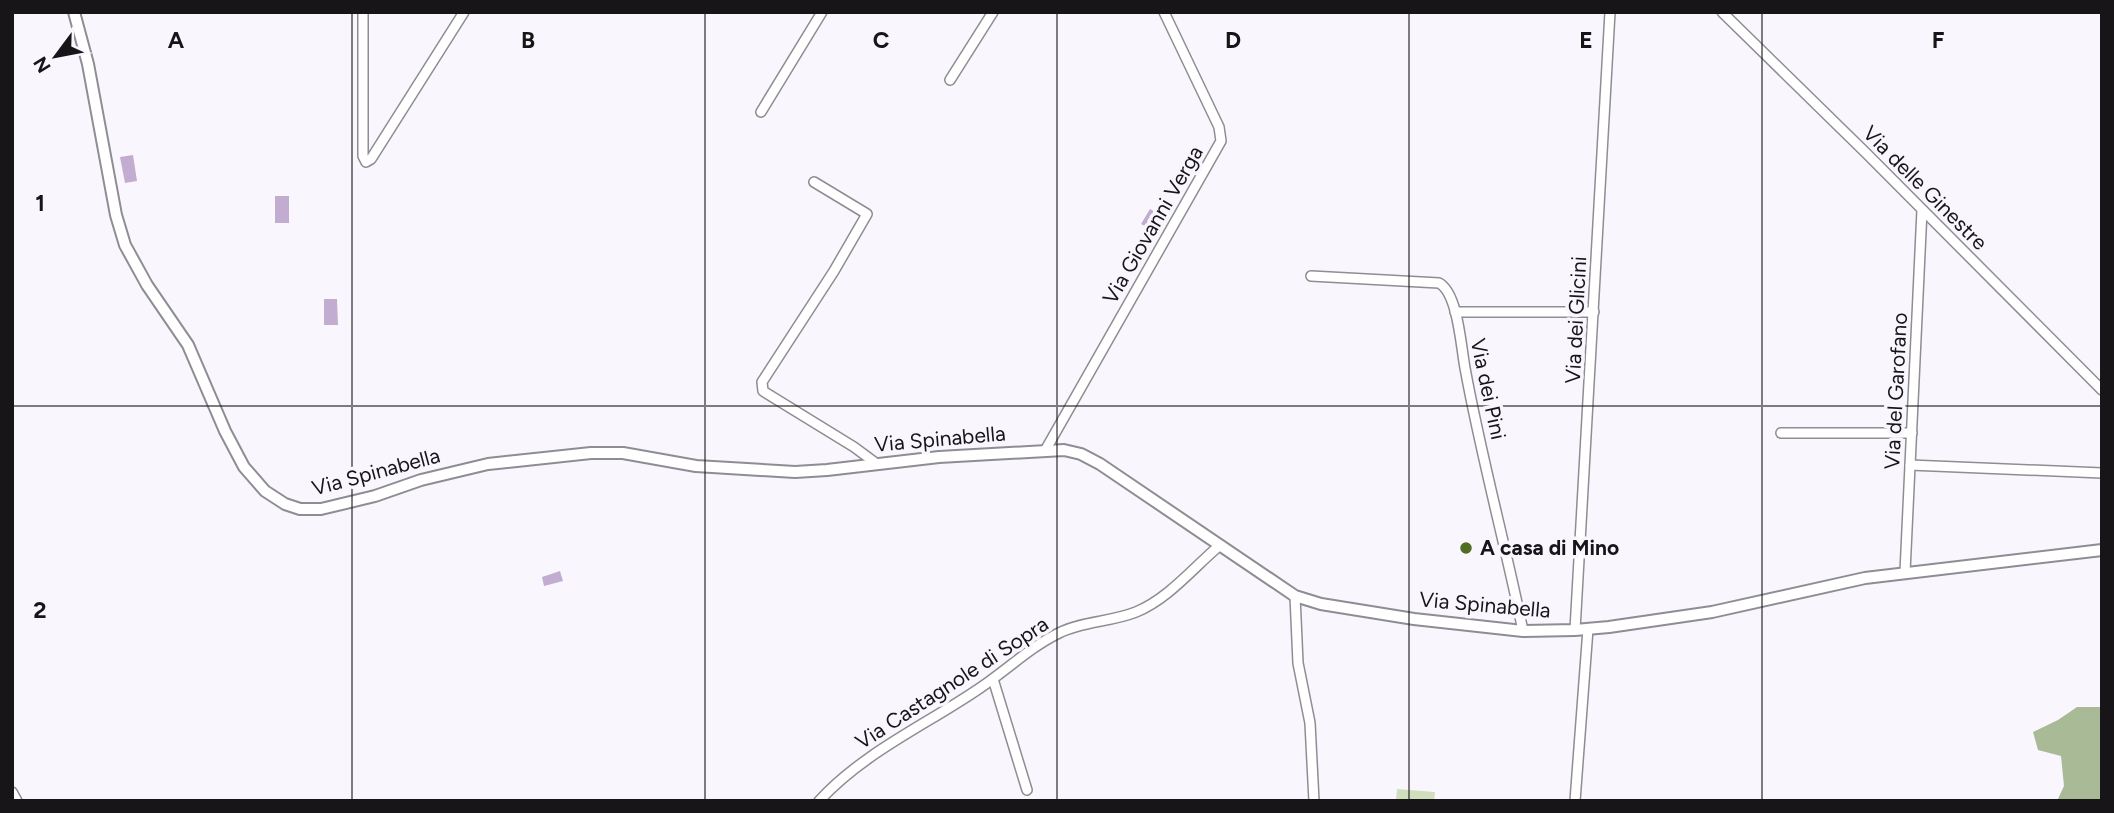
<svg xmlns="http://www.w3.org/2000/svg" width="2114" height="813" font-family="Figtree,sans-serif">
	<rect width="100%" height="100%" fill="#faf6fe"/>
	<path fill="#cfdfbc" d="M1397,789L1435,792L1434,801H1396Z"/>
	<path fill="#a9ba96" d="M2077,707H2102V801H2057L2064,786L2061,756L2038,750L2033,732L2058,720Z"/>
	<g fill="#c2add0">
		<path d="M133,155L137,181L125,183L120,157Z"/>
		<rect x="275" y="196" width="14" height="27"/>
		<path d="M1150,209L1159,214L1150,229L1141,224Z"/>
		<path d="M324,299H337L338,325H324Z"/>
		<path d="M560,571L563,581L544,586L542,577Z"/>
	</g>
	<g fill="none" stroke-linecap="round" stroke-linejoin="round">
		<defs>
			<g id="minor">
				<path d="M363,12V156L366,162L371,159L464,12"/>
				<path d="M1722,12L1866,153L2102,390"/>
				<path d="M950,80L993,12"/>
				<path d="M761,112L822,12"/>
				<path d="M814,182L867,214L834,271L762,382L763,391L854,447L877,464"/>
				<path d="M1311,276L1439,283C1458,293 1461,347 1465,368C1481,456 1505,543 1523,631"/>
				<path d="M1455,312H1594"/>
				<path d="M1781,433H1912"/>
				<path d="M1046,449L1221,141L1219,127L1164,12"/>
				<path d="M1910,465L2102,473"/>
				<path d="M1905,572L1922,210"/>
				<path d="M1295,596L1298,663L1310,723L1314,801"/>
				<path d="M1575,630L1610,12"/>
				<path d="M993,679L1027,790"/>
				<path d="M12,792L17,801"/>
				<path d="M819,801C864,752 926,725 980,688C1007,670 1030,647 1059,633C1083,621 1111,622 1136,612C1168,599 1193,568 1219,546"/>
				<path d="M1575,801L1588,629"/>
			</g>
			<path id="tertiary" d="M74,12L88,64L116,215L125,245L147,285L188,345L225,431L244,467L265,491L285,504L300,509H321L375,496L421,480L488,464L591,453H623L696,466L795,472L827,470L939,457L1064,450L1081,454L1100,464L1295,596L1321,604L1414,619L1523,631L1575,630L1609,627L1712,612L1865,578L2102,550"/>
		</defs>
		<use href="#minor" stroke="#908c93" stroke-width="12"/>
		<use href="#tertiary" stroke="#908c93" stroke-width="14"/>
		<use href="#minor" stroke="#fff" stroke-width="9"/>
		<use href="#tertiary" stroke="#fff" stroke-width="10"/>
	</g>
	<path fill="none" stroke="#171518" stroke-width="2" stroke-opacity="0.55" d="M352,12V801M705,12V801M1057,12V801M1409,12V801M1762,12V801M12,406H2102"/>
	<circle fill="#506d22" stroke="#faf6fe" stroke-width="2.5" cx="1466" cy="548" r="7"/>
	<g text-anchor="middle" stroke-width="7" stroke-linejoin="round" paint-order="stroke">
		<g font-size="21" fill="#171518" stroke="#faf6fe">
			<text transform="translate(1925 188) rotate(45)" y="7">Via delle Ginestre</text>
			<text transform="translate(1153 225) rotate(-60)" y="7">Via Giovanni Verga</text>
			<text transform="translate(1576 320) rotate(-87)" y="7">Via dei Glicini</text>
			<text transform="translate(1488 389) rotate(78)" y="7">Via dei Pini</text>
			<text transform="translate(1896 391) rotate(-87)" y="7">Via del Garofano</text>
			<text transform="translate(940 439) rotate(-5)" y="7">Via Spinabella</text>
			<text transform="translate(376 472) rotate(-15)" y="7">Via Spinabella</text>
			<text transform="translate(1485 605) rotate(5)" y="7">Via Spinabella</text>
			<text transform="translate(952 683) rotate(-33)" y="7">Via Castagnole di Sopra</text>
		</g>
		<g font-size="21" font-weight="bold" fill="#171518" stroke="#faf6fe" text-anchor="start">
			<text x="1480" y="555">A casa di Mino</text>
		</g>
	</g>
	<g font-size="23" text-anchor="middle" font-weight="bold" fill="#171518" stroke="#faf6fe" stroke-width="7" stroke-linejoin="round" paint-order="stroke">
		<text x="176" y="48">A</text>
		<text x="528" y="48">B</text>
		<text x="881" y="48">C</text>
		<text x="1233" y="48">D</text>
		<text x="1586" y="48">E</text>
		<text x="1938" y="48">F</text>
		<text x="40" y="211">1</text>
		<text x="40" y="618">2</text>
	</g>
	<rect width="2114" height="813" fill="none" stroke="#171518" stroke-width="28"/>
	<g transform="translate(56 56) rotate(238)" stroke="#faf6fe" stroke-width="5" paint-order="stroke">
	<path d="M0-5L12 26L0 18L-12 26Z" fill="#171518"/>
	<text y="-10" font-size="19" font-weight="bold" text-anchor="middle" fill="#171518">N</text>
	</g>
</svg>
